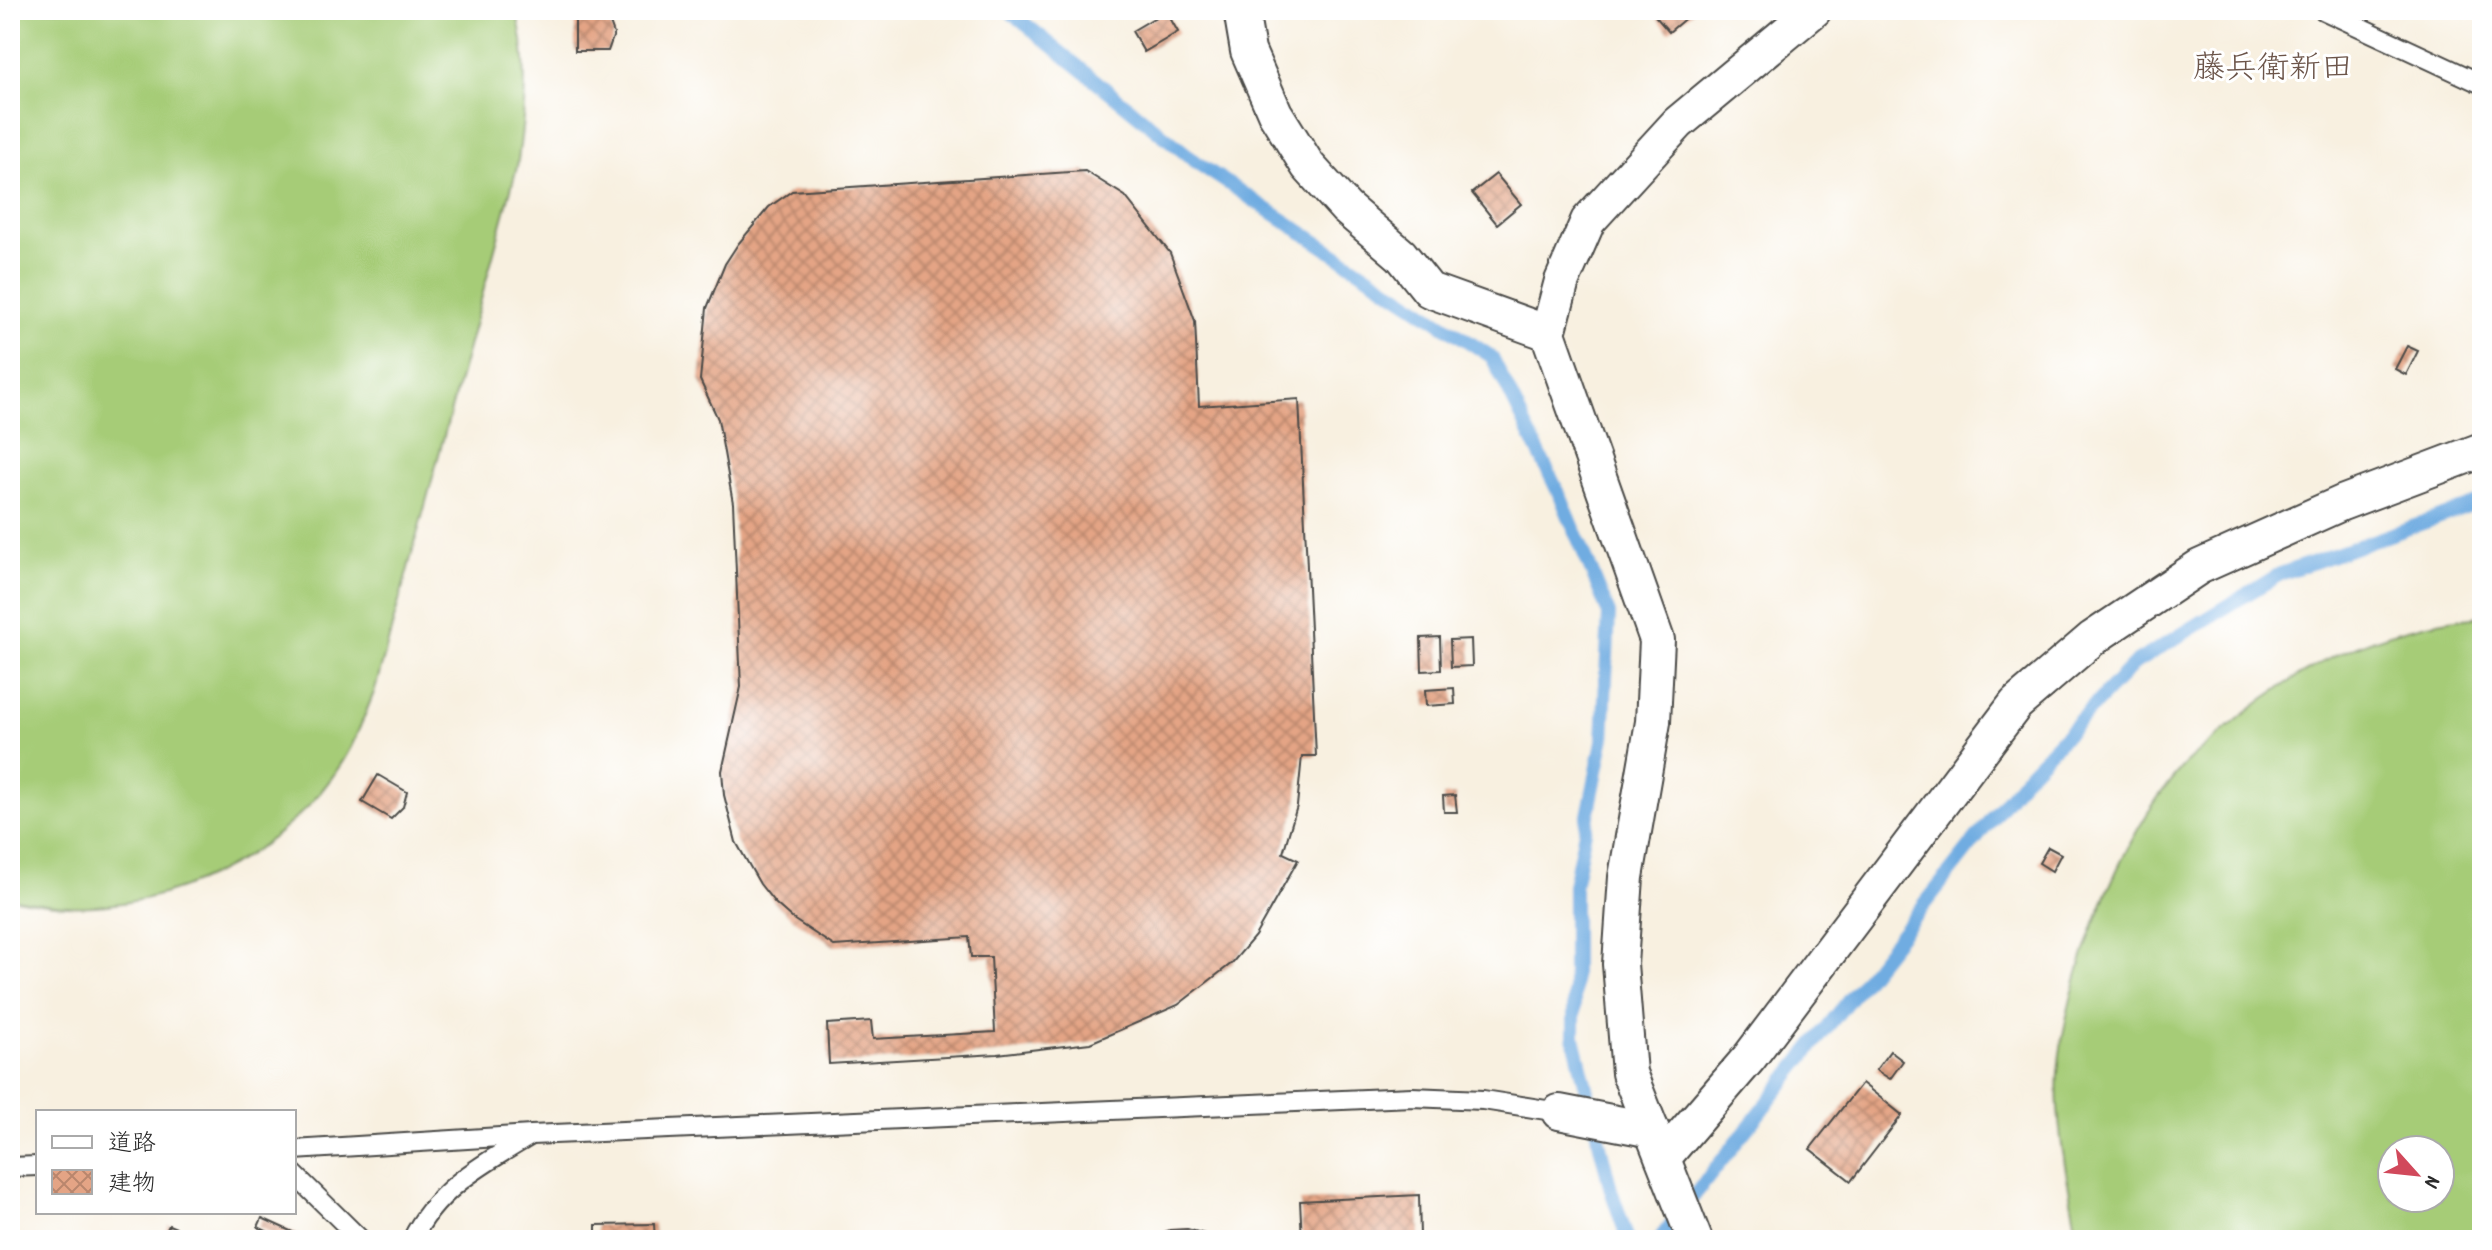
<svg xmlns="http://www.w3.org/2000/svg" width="2492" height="1250" font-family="Dekko,'Klee One',sans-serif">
	<defs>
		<pattern id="building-cross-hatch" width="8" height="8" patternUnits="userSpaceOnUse" patternTransform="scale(2)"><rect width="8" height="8" fill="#e4a485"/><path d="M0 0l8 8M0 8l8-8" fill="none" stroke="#b9866d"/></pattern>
	</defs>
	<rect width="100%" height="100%" fill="#fff"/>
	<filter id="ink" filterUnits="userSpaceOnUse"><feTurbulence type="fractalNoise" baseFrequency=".0125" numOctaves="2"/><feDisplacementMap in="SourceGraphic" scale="16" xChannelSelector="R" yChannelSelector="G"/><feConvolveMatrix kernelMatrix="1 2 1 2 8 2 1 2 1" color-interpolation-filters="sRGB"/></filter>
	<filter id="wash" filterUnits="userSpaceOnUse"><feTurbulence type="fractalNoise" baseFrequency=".006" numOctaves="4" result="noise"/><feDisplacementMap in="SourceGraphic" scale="32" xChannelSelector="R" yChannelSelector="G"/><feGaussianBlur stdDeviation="1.8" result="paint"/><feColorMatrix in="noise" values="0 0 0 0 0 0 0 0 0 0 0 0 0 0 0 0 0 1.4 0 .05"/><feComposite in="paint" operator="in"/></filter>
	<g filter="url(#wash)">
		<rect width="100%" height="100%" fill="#f8f0e0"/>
		<g fill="#a6cc77" stroke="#687c51" stroke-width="2" fill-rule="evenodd">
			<path d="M10,10H516C530,63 525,114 517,167L375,690C367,709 360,729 351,747C304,835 205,894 108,905C74,909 42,904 10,898Z"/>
			<path d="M2482,616V1240H2078C2070,1188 2054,1124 2058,1072C2066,979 2119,838 2181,768C2192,756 2206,746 2218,736C2296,667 2377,625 2482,616ZM2392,1150H2440V1198H2392Z"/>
		</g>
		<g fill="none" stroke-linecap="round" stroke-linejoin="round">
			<g stroke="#6face1" stroke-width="14">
				<path d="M1008,10L1200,165L1492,357L1563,502L1609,614L1603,741L1574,886V1038L1611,1190L1628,1240"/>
				<path d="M1659,1240L2025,777L2135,663L2280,574L2482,502"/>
			</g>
		</g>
		<g id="blocks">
			<g fill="url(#building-cross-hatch)">
				<path d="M1650,10H1695L1669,32Z"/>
				<path d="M1166,11L1178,32L1144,52L1132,31Z"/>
				<path d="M575,20H609L614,34L608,51H575Z"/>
				<path d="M1085,171L1125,196L1170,253L1195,321L1199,406L1299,399L1316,756H1302L1297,806L1283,853L1298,860L1255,936L1232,963L1178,1005L1090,1043L997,1054L829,1064L827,1024L871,1021L873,1039L995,1032L991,957H971L969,937L834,946L793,919L775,903L760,884L736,842L724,795L722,771L741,687L733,503L718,419L700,380L707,308L725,264L738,244L769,207L792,191Z"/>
				<path d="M1496,174L1521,204L1497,224L1472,193Z"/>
				<path d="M2407,346L2418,351L2406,375L2395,369Z"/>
				<path d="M1440,637L1441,670L1422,671L1421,638Z"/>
				<path d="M1471,639L1472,666L1451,667L1450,640Z"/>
				<path d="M1454,688L1455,704L1426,706L1425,690Z"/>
				<path d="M378,775L407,792L403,807L391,819L362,802Z"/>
				<path d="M1455,795L1457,812H1444L1443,796Z"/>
				<path d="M2048,847L2061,854L2052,871L2039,863Z"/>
				<path d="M1890,1051L1903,1061L1890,1079L1876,1070Z"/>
				<path d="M1862,1083L1902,1115L1851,1181L1810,1149Z"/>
				<path d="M1419,1195L1420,1236L1302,1240L1300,1201Z"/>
				<path d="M262,1218L310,1240H285L258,1227Z"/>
				<path d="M654,1224L655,1240H596V1225Z"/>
				<path d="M169,1225L204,1240H162Z"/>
				<path d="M1187,1229L1226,1240H1143L1170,1230Z"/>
			</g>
		</g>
	</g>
	<g filter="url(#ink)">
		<use href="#blocks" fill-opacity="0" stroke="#4a4946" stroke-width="2"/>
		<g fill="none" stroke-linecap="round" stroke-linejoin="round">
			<defs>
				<g id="lane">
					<path d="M2323,10L2482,84"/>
					<path d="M294,1150L531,1135L1412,1097L1483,1100L1559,1112"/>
					<path d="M10,1167L38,1166"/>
					<path d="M294,1174L361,1240"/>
					<path d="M412,1240C435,1190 483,1164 528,1137"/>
				</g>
				<g id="street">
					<path d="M1241,10L1248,51L1275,113L1308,166L1346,208L1401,255L1429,290L1548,333"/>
					<path d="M1559,1112L1652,1130"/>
					<path d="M1663,1158L1749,1058L2016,704L2093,638L2199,567L2342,503L2482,450"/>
					<path d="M1695,1240L1629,1073L1620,964L1626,877L1653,722L1657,640L1548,333L1562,281L1588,221L1678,123L1814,10"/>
				</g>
			</defs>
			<use href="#lane" stroke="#4a4946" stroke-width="22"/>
			<use href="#street" stroke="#4a4946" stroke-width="38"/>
			<use href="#lane" stroke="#fff" stroke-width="18"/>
			<use href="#street" stroke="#fff" stroke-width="34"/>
		</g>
	</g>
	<g text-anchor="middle" stroke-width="6" stroke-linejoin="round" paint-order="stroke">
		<g font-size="32" fill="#6c554a" stroke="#fff">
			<text x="2273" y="77">藤兵衛新田</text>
		</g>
	</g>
	<rect width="2492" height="1250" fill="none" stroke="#fff" stroke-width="40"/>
	<rect x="36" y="1110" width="260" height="104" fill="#ffffff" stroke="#aaaaaa" stroke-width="2"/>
	<rect x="52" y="1136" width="40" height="12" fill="#ffffff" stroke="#aaaaaa" stroke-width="2"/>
	<text x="108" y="1150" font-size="24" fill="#2b2b2b">道路</text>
	<rect x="52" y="1170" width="40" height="24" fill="url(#building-cross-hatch)" stroke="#aaaaaa" stroke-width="2"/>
	<text x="108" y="1190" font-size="24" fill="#2b2b2b">建物</text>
	<g transform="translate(2416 1174) rotate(117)"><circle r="38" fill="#ffffff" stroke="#aaaaaa" stroke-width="2"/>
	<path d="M0-6L14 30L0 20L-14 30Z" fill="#d1495b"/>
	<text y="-12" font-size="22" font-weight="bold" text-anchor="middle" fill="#2b2b2b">N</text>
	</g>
</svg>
